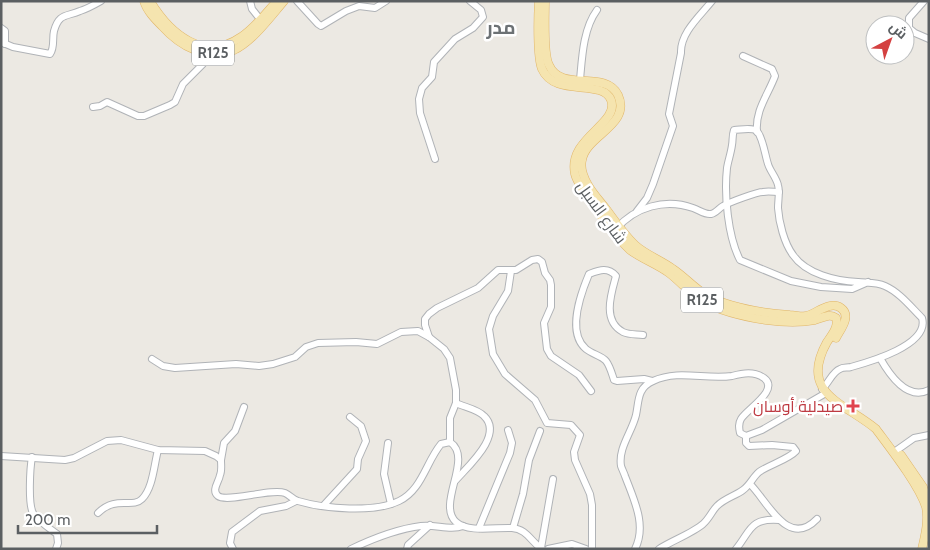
<svg xmlns="http://www.w3.org/2000/svg" width="930" height="550" font-family="Cabin,Cairo,sans-serif">
	<rect width="100%" height="100%" fill="#ece9e3"/>
	<g fill="none" stroke-linecap="round" stroke-linejoin="round">
		<defs>
			<g id="minor">
				<path d="M250,1L252,9L260,19"/>
				<path d="M297,1L318,24L321,26L346,11L359,6L375,8L386,1"/>
				<path d="M924,1L909,18V28L915,33L929,39"/>
				<path d="M1,28L5,31V44"/>
				<path d="M1,42L13,47L50,54C55,47 52,39 54,31C59,13 66,17 80,11C87,9 94,5 101,1"/>
				<path d="M743,56L772,69L775,76C768,95 755,110 757,132"/>
				<path d="M580,80C582,58 583,29 597,10"/>
				<path d="M93,107L100,106L107,102L138,116H144L170,105L175,102L183,84L203,64L202,53"/>
				<path d="M435,159L420,113L419,99L422,88L432,77L434,62L455,39L473,28L483,17L481,10L470,1"/>
				<path d="M637,211L647,198L653,184L673,126L669,114L681,53C680,33 700,16 712,1"/>
				<path d="M616,229C635,207 665,198 693,208C699,210 705,215 711,214C716,213 719,208 723,206C730,202 757,192 763,192C768,191 774,192 779,192"/>
				<path d="M511,271L508,291L493,316L489,329L493,354L505,374L535,400L547,423L571,425L580,435L574,452L575,460L590,494L592,505V549"/>
				<path d="M643,335C637,334 629,335 623,332C602,321 611,294 616,276C608,267 600,270 589,274C581,293 566,332 586,349C592,354 602,356 606,361C610,366 612,374 614,380L617,381L644,379L652,381"/>
				<path d="M429,337L425,325V319L429,314L437,308L478,288L498,270H516L532,260L538,259L542,262L545,273L550,280L551,285V307L544,323L547,349L551,356L579,375L591,391"/>
				<path d="M880,358C889,374 907,401 929,390"/>
				<path d="M152,359L163,366L175,368L236,364L259,366L273,364L295,357L306,347L318,343L356,342L377,344L401,332L418,331L429,337L444,349L450,358L456,390V403L450,418V442"/>
				<path d="M822,389C829,383 832,372 840,369C843,367 847,368 851,367C869,362 930,345 922,318C911,307 899,292 885,286C876,282 867,283 858,282C836,281 806,274 793,255C784,243 779,222 778,208C778,200 780,192 778,185C776,177 770,171 768,164C765,155 763,138 757,131C752,127 740,130 734,130C732,136 733,140 732,145C731,153 728,161 727,168C724,195 728,237 740,260L791,281L821,287L852,289L868,282"/>
				<path d="M388,443L384,474L391,504"/>
				<path d="M897,450L914,438L929,435"/>
				<path d="M1,456L65,460L74,458L107,441L121,440L158,450L205,451L216,456L221,460C221,465 222,471 220,475C219,482 211,490 218,496C227,503 271,488 285,493C290,495 293,500 298,501C325,509 374,513 399,501C422,490 426,462 441,444L450,442C474,458 436,504 456,522C468,533 497,527 512,528C527,529 531,542 542,549"/>
				<path d="M32,457C30,468 28,504 33,513C38,521 49,528 57,534L58,543L56,549"/>
				<path d="M221,460L224,443L235,431L244,407"/>
				<path d="M456,480C468,466 504,435 484,416C477,409 464,407 456,403"/>
				<path d="M750,484C768,502 788,549 817,519"/>
				<path d="M324,505L357,469L358,459L366,441L361,426L350,417"/>
				<path d="M98,513C116,495 132,509 142,499C153,488 154,465 158,450"/>
				<path d="M479,528L510,453L512,443L508,430"/>
				<path d="M513,528L523,494L529,460L540,431"/>
				<path d="M541,548L553,479"/>
				<path d="M233,549L230,543L232,532L260,511L286,506L296,501"/>
				<path d="M351,549C374,538 397,529 421,526C435,524 450,531 463,526"/>
				<path d="M407,549L408,545L430,525"/>
				<path d="M548,549L572,544L586,549"/>
				<path d="M635,549C647,525 634,500 625,476C624,473 622,469 621,466C618,448 632,432 636,415C639,401 637,388 653,381C679,369 705,380 732,376C743,373 754,371 764,378C780,390 747,409 741,419C738,424 739,428 740,433L746,436L762,430L826,393"/>
				<path d="M659,549C671,541 693,533 703,524C709,519 712,511 717,506C725,498 735,496 743,490C750,485 753,477 759,472C769,465 789,459 796,451L793,447L772,445L749,446L746,443V436"/>
				<path d="M736,549C751,531 749,518 779,520"/>
			</g>
			<g id="major">
				<path d="M144,1C147,11 155,19 162,26C180,46 206,61 234,50C252,42 271,16 284,1"/>
				<path d="M150,1C170,34 204,63 241,37C255,28 266,13 277,1"/>
				<path d="M539,1C538,16 537,57 542,69C555,98 602,78 611,100C620,124 567,138 575,174C578,188 618,239 630,250C642,259 657,264 669,273C681,282 691,295 704,302C721,311 746,317 766,320C781,322 799,323 815,320C822,318 829,313 836,318C839,326 832,335 827,342C798,394 845,403 876,429C890,448 919,485 926,507C929,520 925,536 922,549"/>
				<path d="M545,1C545,15 543,54 549,65C561,93 605,69 618,95C632,125 586,135 582,160C580,168 584,178 588,185C593,194 600,201 606,209C615,221 624,235 635,245C646,255 661,260 673,269C685,277 694,288 706,295C731,309 763,313 790,315C795,315 801,317 806,316C816,314 830,300 841,308C852,316 840,330 836,338"/>
				<path d="M901,455L923,487L928,501"/>
			</g>
		</defs>
		<use href="#minor" stroke="#b0b3b7" stroke-width="8"/>
		<use href="#major" stroke="#e0b568" stroke-width="9"/>
		<use href="#minor" stroke="#fff" stroke-width="6"/>
		<use href="#major" stroke="#f5e4af" stroke-width="8"/>
	</g>
	<path fill="#e0444e" stroke="#fff" stroke-width="2" d="M850.5 398.5h5v5h5v5h-5v5h-5v-5h-5v-5h5z"/>
	<g text-anchor="middle" stroke-width="5" stroke-linejoin="round" paint-order="stroke">
		<g fill="#fff" stroke="#8c8f91" stroke-width="1">
			<rect x="192" y="40.5" width="42" height="25" rx="4"/>
			<rect x="681" y="287.5" width="42" height="25" rx="4"/>
		</g>
		<g font-size="15" font-weight="bold" fill="#5b5f62">
			<text x="213" y="58">R125</text>
			<text x="702" y="305">R125</text>
		</g>
		<g font-size="16" fill="#5b5f62" stroke="#fff">
			<text transform="translate(602 212) rotate(54)" y="6">شارع السبل</text>
		</g>
		<g font-size="16" fill="#be3a42" stroke="#fff" text-anchor="end">
			<text x="843" y="412">صيدلية أوسان</text>
		</g>
		<g font-size="19" font-weight="bold" fill="#6c7174" stroke="#fff">
			<text x="501" y="34">مدر</text>
		</g>
	</g>
	<rect width="930" height="550" fill="none" stroke="#5b5f62" stroke-width="5"/>
	<g transform="translate(890 40) rotate(41)"><circle r="24" fill="#ffffff" stroke="#bdbfc0"/>
	<path d="M0-4L9 19L0 12L-9 19Z" fill="#d44141"/>
	<text y="-8" font-size="14" font-weight="bold" text-anchor="middle" fill="#5b5f62">ش</text>
	</g>
	<path d="M18 525v8h139v-8" fill="none" stroke="#5b5f62" stroke-width="2.5"/>
	<text x="25" y="525" font-size="15" fill="#5b5f62" stroke="#ffffff" stroke-width="4" paint-order="stroke">200 m</text>
</svg>
